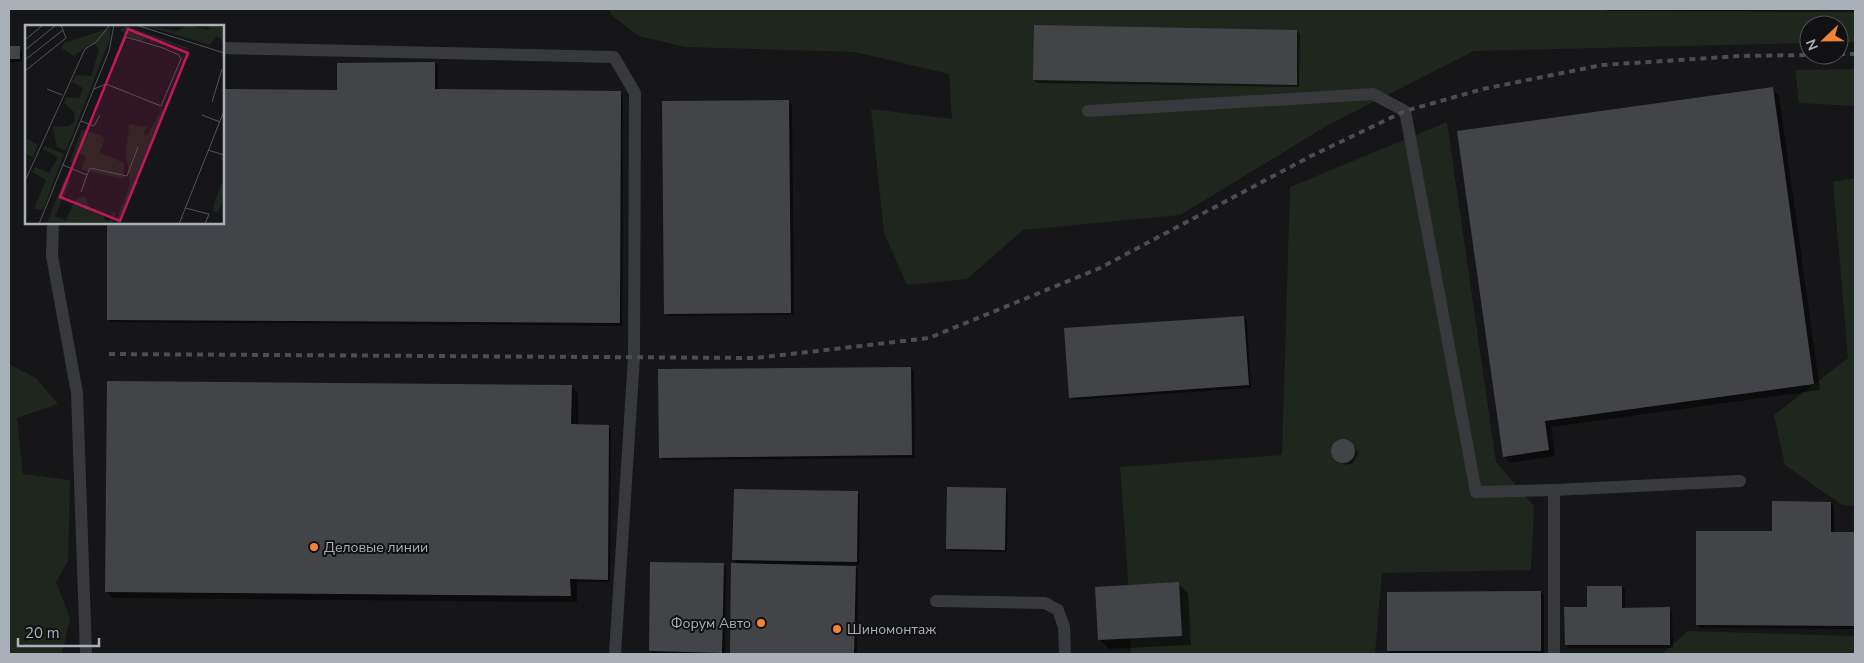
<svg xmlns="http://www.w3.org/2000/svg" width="1864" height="663" font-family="'Nunito Sans',sans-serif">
	<rect width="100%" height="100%" fill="#161618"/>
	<g fill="#1e261e">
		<path d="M609,9H1855V42L1839,43V25H1809V43L1474,51L1330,124L1180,215L1023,230L967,279L907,285L884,233L871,109L952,119L949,74L855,52L685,47L639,36L611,15Z"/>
		<path d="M1855,69V106L1799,103L1795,70Z"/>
		<path d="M1447,122L1496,462L1534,506L1531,570L1382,573L1375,654H1131L1127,562L1120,467L1282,455L1290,187Z"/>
		<path d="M1855,178V506L1842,505L1785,465L1774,415L1848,358L1833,182Z"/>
		<path d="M9,364L36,378L58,404L17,418L23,474L70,480L68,561L56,582L70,618L62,654H9Z"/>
		<path d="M1688,631L1855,636V654H1662Z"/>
	</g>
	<g fill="#0007">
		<path d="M1605,9H1855V12L1607,11Z"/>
		<path d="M1297,31L1300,34L1299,87L1037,83L1034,80Z"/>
		<path d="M9,48H19L22,51V62H9Z"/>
		<path d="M435,63L438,66V91L620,92L623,95L622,326L111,322L108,319L222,222L338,91Z"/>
		<path d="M1772,89L1779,95L1820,390L1551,427L1555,456L1510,463L1504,456Z"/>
		<path d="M789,102L792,105L794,315L668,316L665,313Z"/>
		<path d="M1244,317L1247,320L1251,388L1074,400L1071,397Z"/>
		<path d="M911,368L914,371L915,458L664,460L660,457Z"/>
		<path d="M572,387L578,393V426H608L611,429L610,582H577V602L113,598L106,591Z"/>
		<path d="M1346,440L1355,447L1358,454L1353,463L1346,465L1336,459L1332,449L1335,443Z"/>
		<path d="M1005,489L1008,492L1007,552L951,551L948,548Z"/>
		<path d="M857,492L860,495L859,565H853L858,570L857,654H733L731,652L739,565L734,560Z"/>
		<path d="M1831,503L1834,506V533H1855V629L1700,628L1697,625L1773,533Z"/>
		<path d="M723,564L726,567L725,654H653L650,651Z"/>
		<path d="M1178,584L1188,593L1191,645L1109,649L1100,640Z"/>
		<path d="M1622,587L1625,590V609H1669L1672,612L1673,648H1569L1566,645L1589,608Z"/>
		<path d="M1541,592L1544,595V653L1391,654L1388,651Z"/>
	</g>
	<g fill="#424448">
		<path d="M1034,25L1297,30V85L1033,80Z"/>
		<rect x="9" y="46" width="11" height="13"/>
		<path d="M435,62V89L621,91L620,323L107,320V222H222V89L337,90V63Z"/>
		<path d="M1773,87L1814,384L1545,421L1549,450L1503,457L1457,131Z"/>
		<path d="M789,100L791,313L664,314L662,101Z"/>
		<path d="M1244,316L1249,385L1069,398L1064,328Z"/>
		<path d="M911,367L912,455L659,458L658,369Z"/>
		<path d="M107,381L572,385L571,424L609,425L608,580L570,579L571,596L105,592Z"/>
		<circle cx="1343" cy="451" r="12"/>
		<path d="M947,487L1006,488L1005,550L946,549Z"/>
		<path d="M734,489L858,491L857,562L732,560Z"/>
		<path d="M1772,501L1831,502V532H1855V626L1696,625V531H1772Z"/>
		<path d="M650,562L724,563L722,653L649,651Z"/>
		<path d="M731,563L856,566L854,654L730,653Z"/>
		<path d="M1179,582L1182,636L1098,640L1095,587Z"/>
		<path d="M1587,586H1622V608L1670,607V645H1565L1564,607H1587Z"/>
		<path d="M1541,591V651H1387V592Z"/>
	</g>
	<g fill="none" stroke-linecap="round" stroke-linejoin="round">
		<g stroke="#37393d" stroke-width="12">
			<path d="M222,48L614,57L635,93L634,357L615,654"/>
			<path d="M1088,111L1373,94L1405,111L1476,492L1554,490"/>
			<path d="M53,222L52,256L77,393L86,654"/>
			<path d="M936,601L1045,603L1058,610L1064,627L1065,654"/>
			<path d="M1554,654V490L1740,481"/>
		</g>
		<g stroke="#4a4e52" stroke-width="4" stroke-dasharray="6 5" stroke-linecap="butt">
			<path d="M1839,54H1855"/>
			<path d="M109,354L756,358L929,338L1100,268L1311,156L1405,111L1483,89L1602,65L1740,56L1809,55"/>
		</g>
	</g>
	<g fill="#f18335" stroke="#111113" stroke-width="2">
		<circle cx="314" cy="547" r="5"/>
		<circle cx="761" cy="623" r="5"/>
		<circle cx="837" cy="629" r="5"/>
	</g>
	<g text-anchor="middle" stroke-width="4" stroke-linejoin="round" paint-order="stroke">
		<g font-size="14" fill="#a8b1b8" stroke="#111113" text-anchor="start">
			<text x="324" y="552">Деловые линии</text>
			<text x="751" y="628" text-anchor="end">Форум Авто</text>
			<text x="847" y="634">Шиномонтаж</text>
		</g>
	</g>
	<g transform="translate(25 25)">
		<rect width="199" height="199" fill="#161618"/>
		<path d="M118,0L152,6L163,0L183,5L185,0H199V25L196,14L191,11L185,20ZM101,1L164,23L163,26L145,18L131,15L125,18V14L120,13L117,17L105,12L95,5ZM85,3V14L41,126L32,122L28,102L44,101L50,96L49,87L39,78L41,72L54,73L58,63L47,57L51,50L66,51L74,25L71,20L65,19L49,31L36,23L39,18ZM142,83L94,199H90L105,159L101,127L104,99L122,102L118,109L122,111L137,84ZM57,104L80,112L75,127L99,138V154L56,145L61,132L54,128L48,138L45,137ZM0,113L13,120L8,132L0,129ZM20,121L39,129L18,185L9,184L21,155L7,147L10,142L24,148L33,132L18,124ZM40,153L45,157L30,191L41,195L50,176L56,172L61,173L64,182L80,187L79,194L84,196L88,187H91L87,199L22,197ZM199,154V174L192,188L188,186L191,173Z" fill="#1e261e"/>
		<path fill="none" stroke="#505458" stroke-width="1" d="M111,0L199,28M0,15L18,0M0,25L31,0M0,35L38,5M0,46L41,13L36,0M22,64L37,70M69,64L81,59L136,81L156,34L154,30L138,23L101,12L81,59M187,77L197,44M177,90L195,97M56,96L69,101L75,90M183,125L199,130M38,140L62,150L56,167M62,150L65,143L102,151L113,122M0,156L60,24L71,17L85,0M160,183L184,189L180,199M14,199L84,26L89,0M154,199L199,86"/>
		<path fill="#c2185b" fill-opacity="0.15" stroke="#c2185b" stroke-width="2.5" d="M103,4L163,28L95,196L35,172Z"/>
		<rect width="199" height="199" fill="none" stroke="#a8b1b8" stroke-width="2.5"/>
	</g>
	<rect width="1864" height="663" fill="none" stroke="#a8b1b8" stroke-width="20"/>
	<g transform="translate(1824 40) rotate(248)"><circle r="24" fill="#111113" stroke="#4d5155"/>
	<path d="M0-4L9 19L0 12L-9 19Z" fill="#f18335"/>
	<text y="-8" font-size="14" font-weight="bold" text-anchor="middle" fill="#a8b1b8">N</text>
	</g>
	<path d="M18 638v8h81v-8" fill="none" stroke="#a8b1b8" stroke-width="2.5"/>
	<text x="25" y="638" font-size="15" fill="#a8b1b8" stroke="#111113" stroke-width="4" paint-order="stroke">20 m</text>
</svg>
